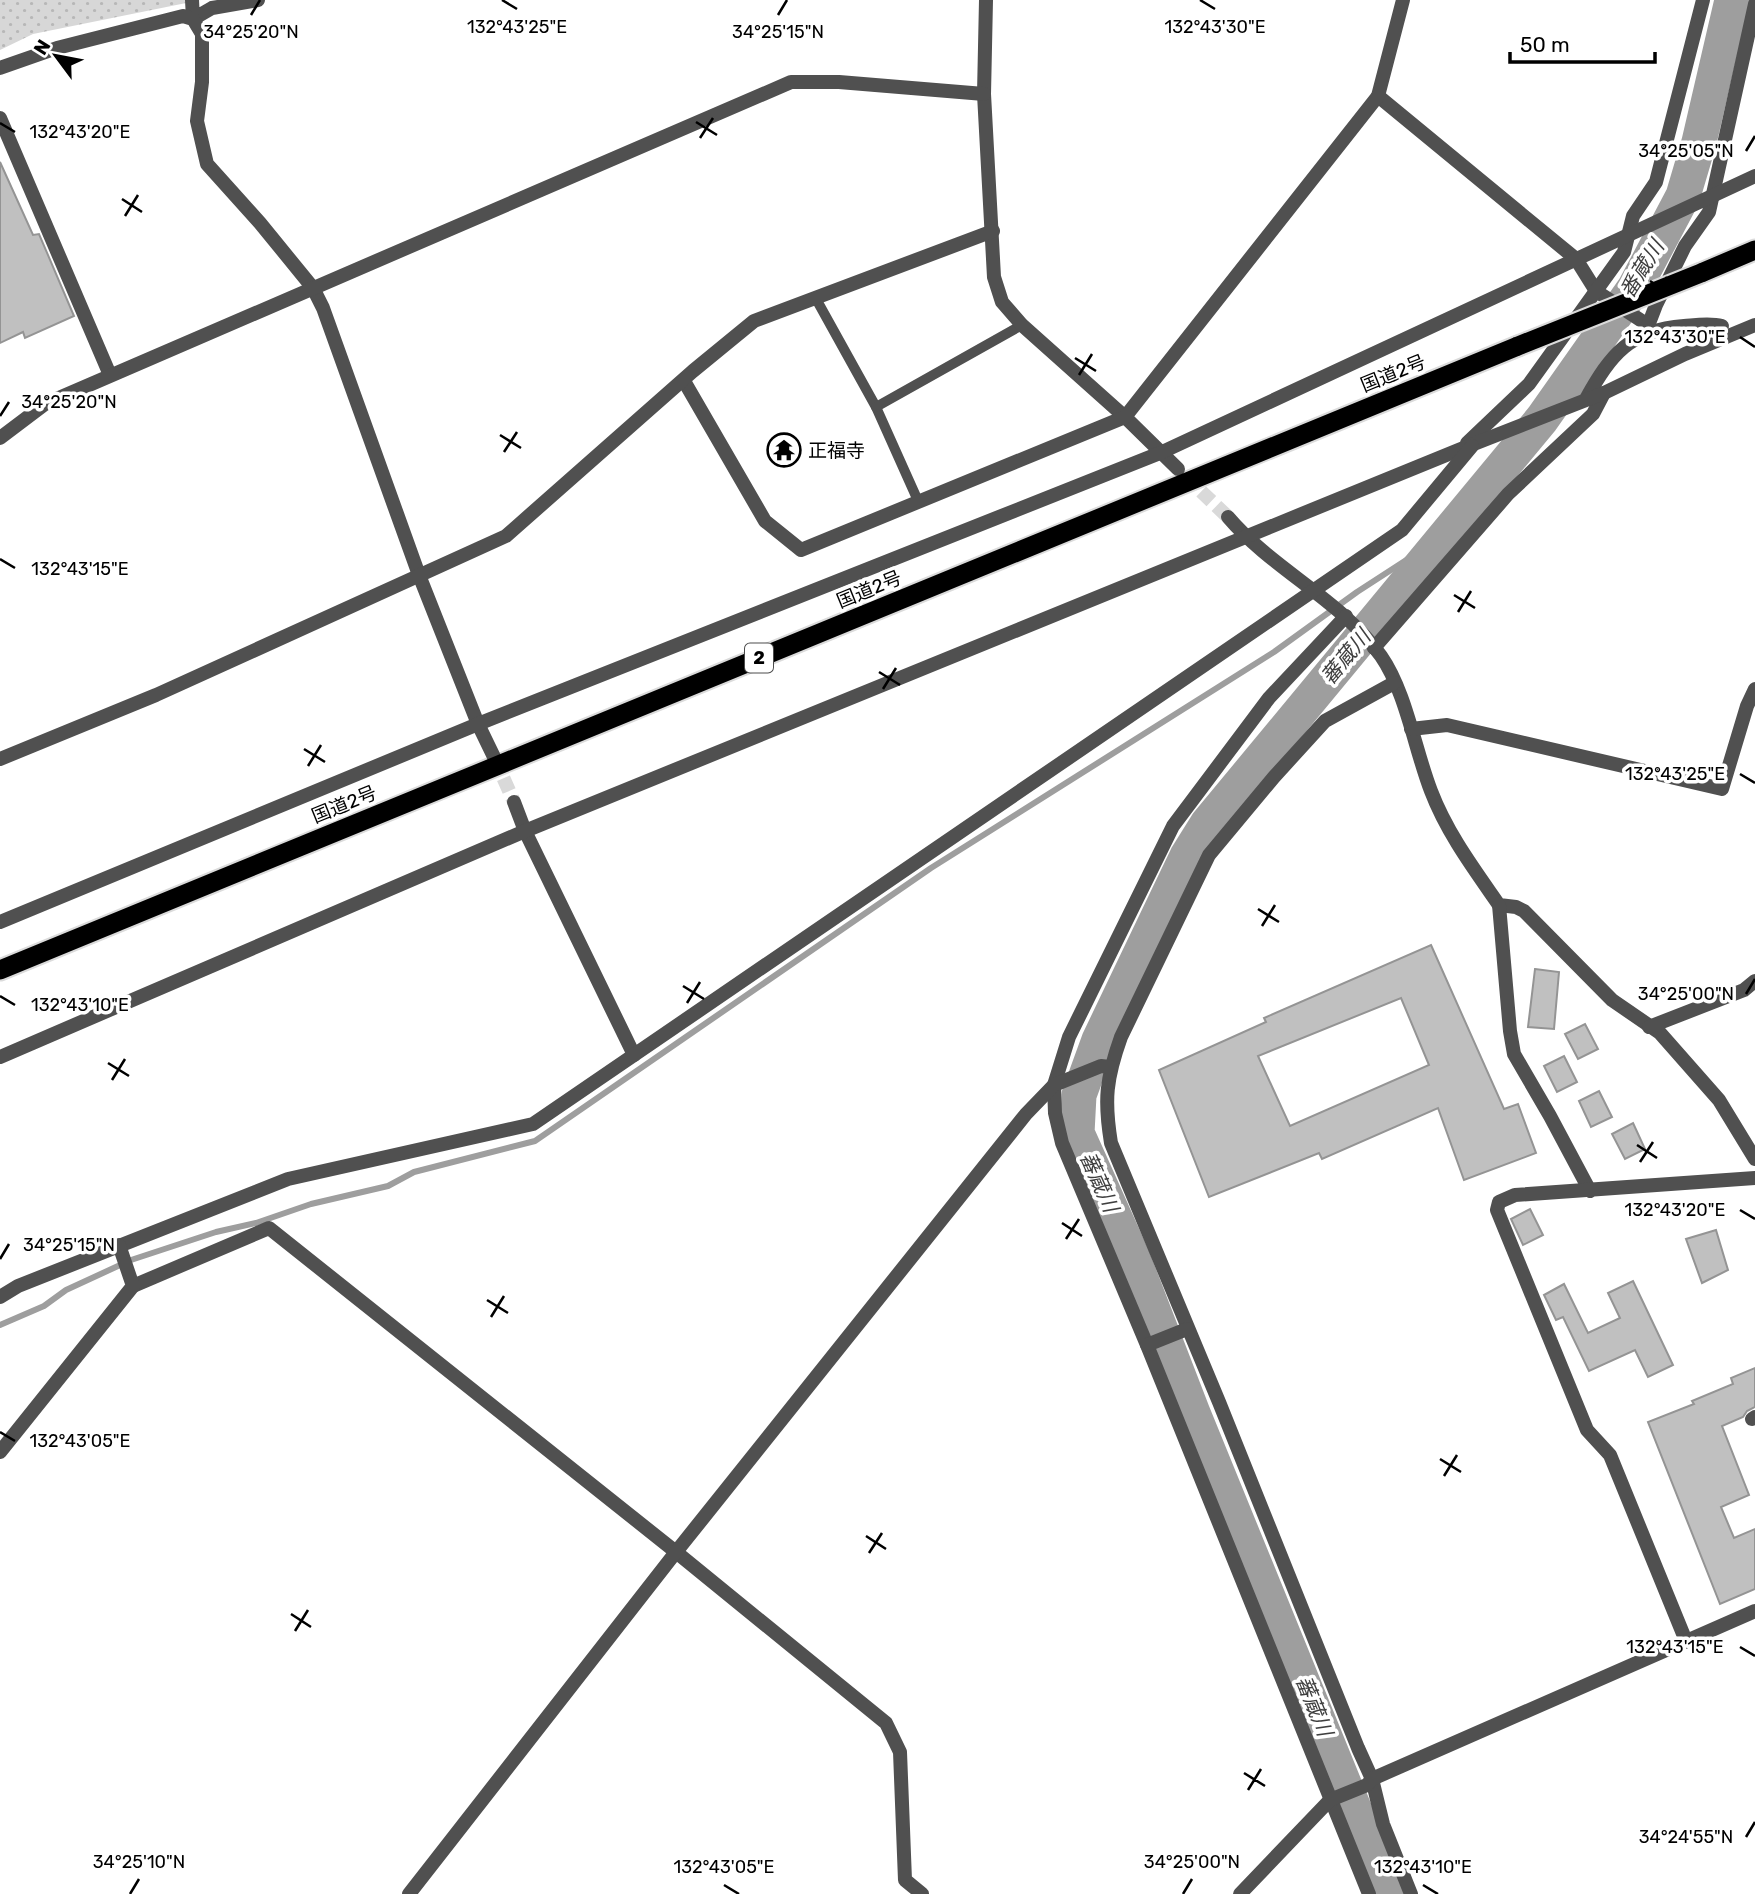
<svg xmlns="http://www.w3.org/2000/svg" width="1755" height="1894" font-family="Rubik,'Noto Sans JP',sans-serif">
	<defs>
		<pattern id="grass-dots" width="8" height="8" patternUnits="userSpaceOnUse" patternTransform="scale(1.75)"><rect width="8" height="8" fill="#d7d7d7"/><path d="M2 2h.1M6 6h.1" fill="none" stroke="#b7b7b7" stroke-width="1.8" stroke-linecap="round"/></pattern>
	</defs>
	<rect width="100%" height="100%" fill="#fff"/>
	<path fill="url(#grass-dots)" d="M0,0H201L33,34L0,50Z"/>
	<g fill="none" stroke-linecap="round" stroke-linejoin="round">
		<path stroke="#9e9e9e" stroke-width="6" d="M0,1325L44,1306L66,1290L131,1260L216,1232L256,1223L311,1204L388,1186L414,1172L535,1141L931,868L1274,652L1357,592L1448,533"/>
		<path stroke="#9e9e9e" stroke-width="35" d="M1389,1894L1193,1413L1133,1258L1077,1133L1079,1095L1099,1040L1187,856L1207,824L1542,419L1635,287L1683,196L1699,142L1732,0"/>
	</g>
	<g fill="#c0c0c0" stroke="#949494" stroke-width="2" fill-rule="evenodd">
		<path d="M0,162L33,235L39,234L74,316L25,338L23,332L0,343Z"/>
		<path d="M1431,945L1504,1109L1518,1104L1536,1153L1464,1180L1438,1108L1322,1159L1319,1153L1209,1197L1159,1070L1266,1022L1264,1018ZM1401,998L1429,1065L1290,1126L1258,1056Z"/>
		<path d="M1535,969L1559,972L1554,1029L1528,1027Z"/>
		<path d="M1585,1024L1598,1049L1578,1059L1565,1034Z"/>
		<path d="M1564,1056L1577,1082L1557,1092L1544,1066Z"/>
		<path d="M1599,1091L1612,1117L1591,1127L1579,1101Z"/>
		<path d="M1633,1123L1645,1149L1625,1159L1612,1134Z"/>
		<path d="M1530,1209L1543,1235L1523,1245L1511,1219Z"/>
		<path d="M1716,1230L1728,1270L1702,1283L1686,1239Z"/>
		<path d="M1633,1281L1673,1365L1648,1377L1635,1350L1589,1371L1563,1317L1556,1320L1544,1295L1564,1284L1588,1333L1620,1318L1608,1293Z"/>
		<path d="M1755,1368V1407L1747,1411L1743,1417L1722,1426L1749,1495L1721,1507L1734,1538L1755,1529V1589L1720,1604L1648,1422L1694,1404L1692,1401L1733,1384L1731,1378Z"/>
	</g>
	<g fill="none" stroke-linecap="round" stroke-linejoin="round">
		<g stroke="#d9d9d9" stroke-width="14" stroke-dasharray="14 7" stroke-linecap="butt">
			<path d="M1186,477L1228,517"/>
			<path d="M495,759L514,802"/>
		</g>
		<defs>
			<g id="trunk">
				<path d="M1701,273L1755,250"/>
				<path d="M0,970L1518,346"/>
			</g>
		</defs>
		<use href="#trunk" stroke="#dbdbdb" stroke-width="23"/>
		<g stroke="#505050" stroke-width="10">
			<path d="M815,297L876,407L919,503"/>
			<path d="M876,407L1022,325"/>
		</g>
		<g stroke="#505050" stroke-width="14">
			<path d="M192,0L193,19L212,8L258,0"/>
			<path d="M986,0L984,94L994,277L1002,302L1022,325L1125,417L1178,469"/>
			<path d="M0,68L57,48L183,16L193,19L202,34V82L197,121L207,164L260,223L313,288L323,308L419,575L478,724L494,757"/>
			<path d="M1378,96L1576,259L1596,291L1648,325"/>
			<path d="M0,118L110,375"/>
			<path d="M1646,331L1656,305L1685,246L1709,212L1755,4"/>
			<path d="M684,381L765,521L801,550L1125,417L1378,96L1403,0"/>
			<path d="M1586,399C1611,354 1630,330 1684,326C1697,325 1710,323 1722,326"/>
			<path d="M0,438L45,404L791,82H839L984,94"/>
			<path d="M1467,443L1529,384L1624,252L1633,216L1656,182L1703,0"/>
			<path d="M1228,517C1273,570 1340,599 1381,656C1406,692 1415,750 1431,791C1447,833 1474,869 1499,905L1516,907L1524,911L1612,1000L1660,1033L1719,1100L1755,1159"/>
			<path d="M1346,616L1269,698L1173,826L1069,1037L1054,1085L1055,1113L1062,1143L1147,1345L1369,1894"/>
			<path d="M1374,648L1508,494L1593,414L1604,393"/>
			<path d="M1394,683L1325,721L1274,777L1209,855L1121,1037C1106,1079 1104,1100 1111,1143L1219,1402L1358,1748L1372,1779L1383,1824L1411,1894"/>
			<path d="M1411,729L1447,725L1722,789L1747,706L1755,689"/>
			<path d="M0,759L156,695L506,536L693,371L754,321L993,231"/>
			<path d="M514,802L525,831L634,1055"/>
			<path d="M1499,905L1510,1031L1514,1054L1550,1116L1590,1191"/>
			<path d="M0,922L478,724L1160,453L1755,176"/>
			<path d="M1649,1027L1744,990L1755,981"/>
			<path d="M0,1057L525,831L1461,449L1604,393L1685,354L1755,325"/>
			<path d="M133,1286L269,1228L676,1552L886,1723L900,1752L905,1880L922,1894"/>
			<path d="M0,1297L18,1286L288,1179L533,1124L1402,530L1472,446"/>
			<path d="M1147,1345L1187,1329"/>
			<path d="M1752,1419L1755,1417"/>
			<path d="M0,1452L133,1286L119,1245"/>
			<path d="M1686,1641L1610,1455L1587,1430L1497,1210L1499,1202L1515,1195L1755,1178"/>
			<path d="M409,1894L676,1552L1026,1114L1054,1085L1101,1066L1110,1067"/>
			<path d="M1240,1894L1330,1800L1367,1785L1372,1779L1755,1611"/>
		</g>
		<use href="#trunk" stroke="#000" stroke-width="19"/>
		<defs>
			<path id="trunk-bridge" d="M1518,346L1701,273"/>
		</defs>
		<use href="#trunk-bridge" stroke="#dbdbdb" stroke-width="23" stroke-linecap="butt"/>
		<use href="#trunk-bridge" stroke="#000" stroke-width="19"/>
	</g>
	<path fill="none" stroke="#000" stroke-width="2.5" d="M502,0L517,9M1200,0L1215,9M251,15L260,0M778,15L787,0M696,122L717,135M0,123L15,132M700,138L713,118M1746,151L1755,136M122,199L142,212M125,216L138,195M1650,281L1671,294M1654,298L1667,277M1740,337L1755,347M1075,358L1096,371M1079,375L1092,354M0,416L9,402M500,435L521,448M504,452L517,432M0,559L15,568M1454,595L1475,608M1458,612L1471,591M879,672L900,685M883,689L896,668M304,749L325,762M308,766L321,745M1740,774L1755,783M1258,909L1279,922M1262,926L1275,905M683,986L704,999M1746,994L1755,979M0,996L15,1005M687,1003L700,982M108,1063L129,1076M112,1080L125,1059M1637,1145L1657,1158M1640,1162L1653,1142M1740,1210L1755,1219M1062,1223L1082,1236M1066,1239L1079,1219M0,1259L9,1244M487,1300L508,1313M491,1317L504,1296M0,1432L15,1441M1440,1459L1461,1472M1444,1476L1457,1455M866,1536L886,1549M869,1553L882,1533M291,1614L311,1627M295,1631L308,1610M1740,1647L1755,1656M1244,1773L1265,1786M1248,1790L1261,1769M1746,1837L1755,1822M724,1885L739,1894M1423,1885L1438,1894M130,1894L139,1879M1183,1894L1192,1879"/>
	<defs>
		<symbol id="temple-ring" viewBox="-11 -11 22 22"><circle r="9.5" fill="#fff" stroke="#000" stroke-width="1.5"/><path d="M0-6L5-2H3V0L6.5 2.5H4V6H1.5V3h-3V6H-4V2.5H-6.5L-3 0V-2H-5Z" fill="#000"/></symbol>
	</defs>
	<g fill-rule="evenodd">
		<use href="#temple-ring" x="765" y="431" width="38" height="38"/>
	</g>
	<g text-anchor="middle" stroke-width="7" stroke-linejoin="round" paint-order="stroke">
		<rect fill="#fff" stroke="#4c4c4c" stroke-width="2" x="745" y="643.5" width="28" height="29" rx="5"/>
		<g font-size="18" font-weight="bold" fill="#000">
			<text x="759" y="664">2</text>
		</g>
		<g font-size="19" fill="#000" stroke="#fff">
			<text transform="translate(1393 373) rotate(-22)" y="7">国道2号</text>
			<text transform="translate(869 589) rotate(-22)" y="7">国道2号</text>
			<text transform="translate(344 804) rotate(-22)" y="7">国道2号</text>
		</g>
		<g font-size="19" fill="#000" stroke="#fff" text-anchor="start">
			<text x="808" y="457">正福寺</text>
		</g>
		<g font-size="21" font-style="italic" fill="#3f3f3f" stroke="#fff">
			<text transform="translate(1642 269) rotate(-58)" y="7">番蔵川</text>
			<text transform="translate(1346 657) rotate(-50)" y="7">蕃蔵川</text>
			<text transform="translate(1099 1182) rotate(66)" y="7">蕃蔵川</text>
			<text transform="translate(1314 1706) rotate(68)" y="7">蕃蔵川</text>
		</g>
	</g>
	<g font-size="18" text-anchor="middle" fill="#000" stroke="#fff" stroke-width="7" stroke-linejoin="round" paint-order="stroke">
		<text x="517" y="33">132°43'25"E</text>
		<text x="1215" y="33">132°43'30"E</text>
		<text x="251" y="38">34°25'20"N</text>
		<text x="778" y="38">34°25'15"N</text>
		<text x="80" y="138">132°43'20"E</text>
		<text x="1686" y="157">34°25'05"N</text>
		<text x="1675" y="343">132°43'30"E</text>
		<text x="69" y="408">34°25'20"N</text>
		<text x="80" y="575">132°43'15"E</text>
		<text x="1675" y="780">132°43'25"E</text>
		<text x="1686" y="1000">34°25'00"N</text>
		<text x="80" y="1011">132°43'10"E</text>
		<text x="1675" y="1216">132°43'20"E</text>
		<text x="69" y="1251">34°25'15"N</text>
		<text x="80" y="1447">132°43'05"E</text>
		<text x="1675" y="1653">132°43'15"E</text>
		<text x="1686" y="1843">34°24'55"N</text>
		<text x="139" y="1868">34°25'10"N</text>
		<text x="1192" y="1868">34°25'00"N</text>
		<text x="724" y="1873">132°43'05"E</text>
		<text x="1423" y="1873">132°43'10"E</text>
	</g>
	<g transform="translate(56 56) rotate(302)" stroke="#ffffff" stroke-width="5" paint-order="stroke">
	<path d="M0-5L12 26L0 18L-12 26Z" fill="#000000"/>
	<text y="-10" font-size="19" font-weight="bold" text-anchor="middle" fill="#000000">N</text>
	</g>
	<path d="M1510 52v10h145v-10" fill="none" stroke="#000000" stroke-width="3.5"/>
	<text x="1520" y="52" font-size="21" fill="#000000" stroke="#ffffff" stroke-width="5" paint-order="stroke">50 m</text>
</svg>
